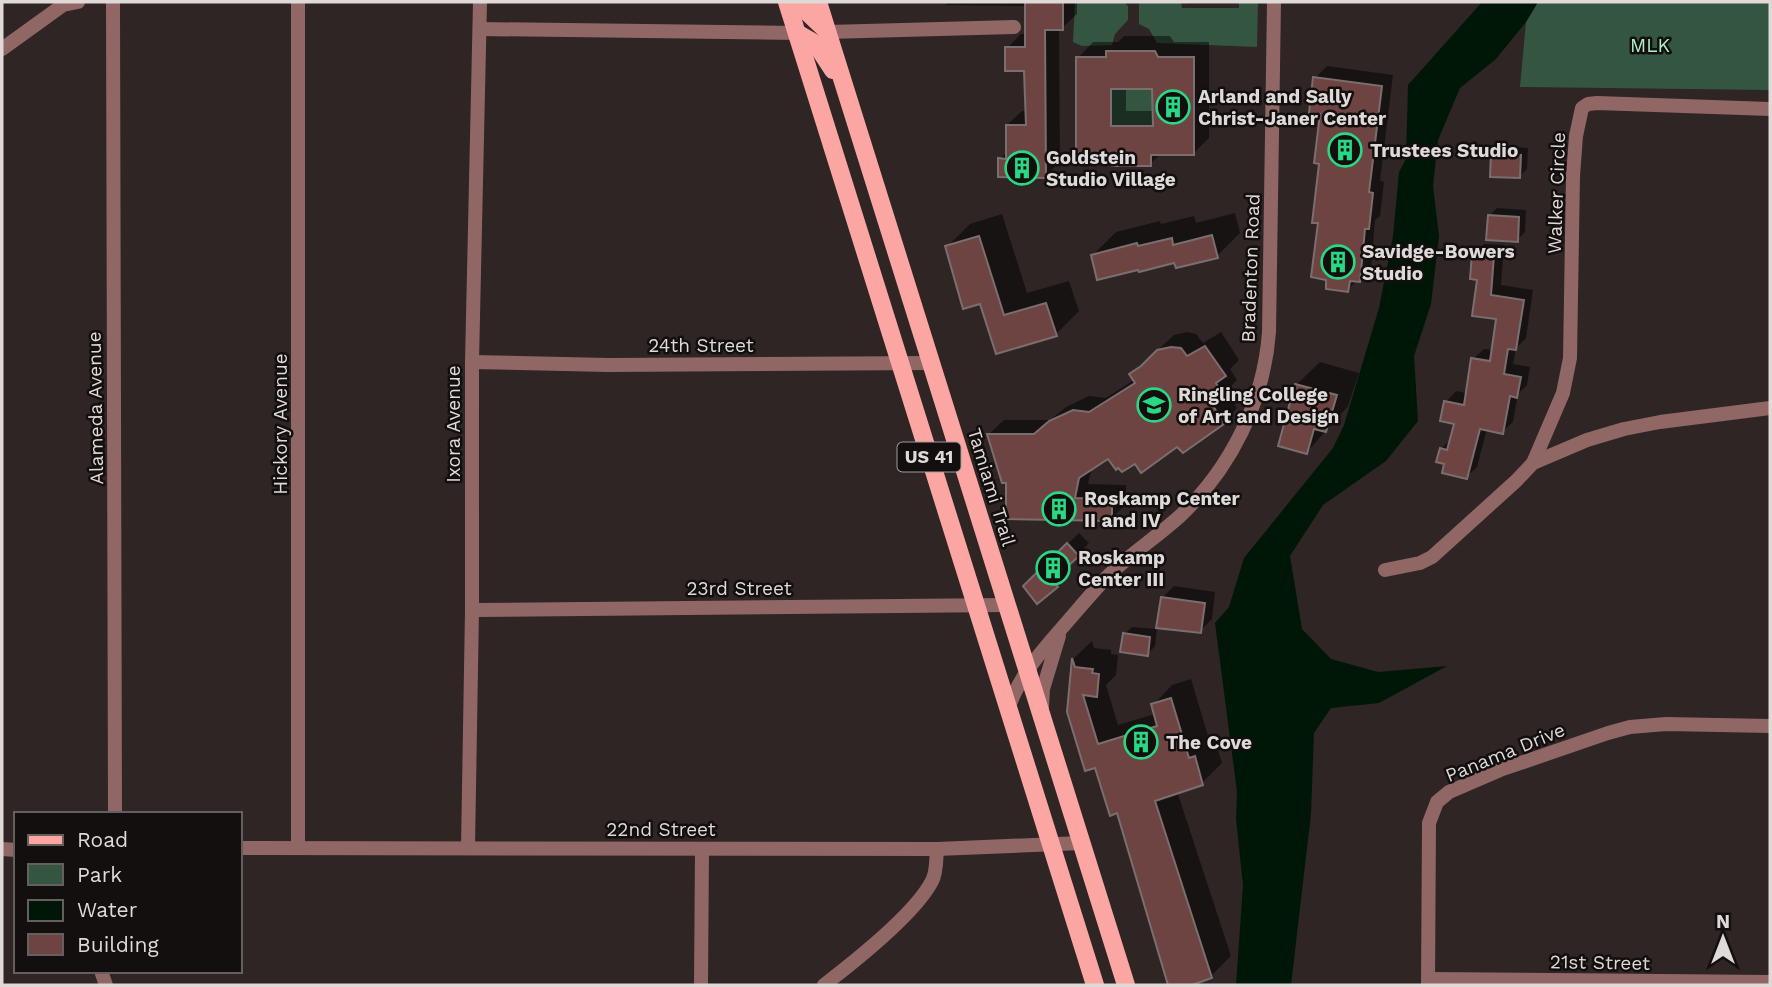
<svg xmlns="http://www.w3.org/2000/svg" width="1772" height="987" font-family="'Work Sans',sans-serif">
	<rect width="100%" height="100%" fill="#2e2524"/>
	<g fill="#345641">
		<path d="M1075,2H1124L1128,6V20L1115,34L1112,45L1082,46L1073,42Z"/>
		<path d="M1139,2H1181L1182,8H1239V2H1258L1257,47L1157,43L1149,29L1139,24Z"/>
		<path d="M1538,2H1770V90L1520,87L1526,22Z"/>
		<path d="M1111,89H1152L1153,126H1111Z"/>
	</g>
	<path fill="#001708" d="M1482,2H1538L1526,22L1496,59L1460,88L1438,140L1433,186L1439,236L1431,304L1414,356L1418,421L1386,461L1323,505L1290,556L1302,629L1331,659L1378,672L1447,666L1379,703L1331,708L1314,733L1311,814L1291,985H1236L1243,885L1236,819L1237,792L1215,623L1229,607L1244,558L1333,448L1344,425L1379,308L1393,236L1399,172L1406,159L1408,85Z"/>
	<g fill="#0007" fill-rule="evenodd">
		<path d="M946,2H1077V14L1062,28H1059L1060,162L1045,176L1000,159L1007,152V125L1022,111H1027L1026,70L1007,48L1021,34H1027L1026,6L946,5Z"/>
		<path d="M1188,2H1239L1236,4H1188Z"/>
		<path d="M1124,36H1170L1174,42H1209V138L1193,154H1161L1150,164L1114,151L1078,58L1093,42H1118ZM1126,87H1154V111H1126Z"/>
		<path d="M1327,66L1393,75L1380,181L1384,182L1380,216L1375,220L1371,268L1347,290L1320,222L1322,112L1315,78Z"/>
		<path d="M1501,146L1528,148L1527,169L1519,177L1493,154Z"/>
		<path d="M1497,208L1526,210L1525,232L1517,240L1489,216Z"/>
		<path d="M1235,213L1240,233L1217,256L1176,261L1093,255L1116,232L1160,221L1161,224L1194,216L1196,223Z"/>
		<path d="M1002,214L1027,293L1069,281L1079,311L1056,334L997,352L981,301L947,247L970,224Z"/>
		<path d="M1484,244L1504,245L1501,285L1533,290L1526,338L1516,348L1513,364L1530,367L1527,385L1518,394L1513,422L1502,432L1487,429L1477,467L1466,477L1446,463L1441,449L1452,438L1456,423L1446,402L1456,391L1467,393L1473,359L1484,349L1493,350L1498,317L1479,278L1473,254Z"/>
		<path d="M1187,332L1196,334L1203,343L1221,332L1239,360L1230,369L1237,380L1227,390L1237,408L1223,423L1178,444L1135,461L1118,465L1109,456L1092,467L1088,484L1126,485V504L1111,519L1008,481L989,434L1004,420H1050L1066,407L1089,396L1106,398L1134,380L1131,375L1174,335Z"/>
		<path d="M1320,362L1359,373L1348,406L1307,452L1296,385Z"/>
		<path d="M1079,533L1089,543L1063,569L1068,574L1038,601L1025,586Z"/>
		<path d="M1174,586L1215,592L1212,619L1200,631L1163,597Z"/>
		<path d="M1132,627L1157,629L1155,646L1148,654L1124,634Z"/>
		<path d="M1092,641L1094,648L1111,650V654L1118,655L1116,675L1106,685L1118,725L1155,714L1153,705L1172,685L1191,679L1209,739L1214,738L1222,763L1202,783L1177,791L1231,956L1211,976L1187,985H1170L1118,811L1069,712L1073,659Z"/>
	</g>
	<g fill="#6e4442" stroke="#7a6e6e" stroke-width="2" fill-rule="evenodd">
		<path d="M1025,2H1063V30H1045L1046,178L998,177V158L1006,159V125H1026L1024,71H1005V47H1025Z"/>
		<path d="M1106,51H1155L1158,57H1194V155H1151V166H1112V153H1076V57H1106ZM1111,89H1152L1153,126H1111Z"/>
		<path d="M1313,77L1382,86L1369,192L1373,193L1369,229H1365L1360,282L1350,281L1348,292L1326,289V280L1311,277L1318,223H1312L1319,164L1314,163L1320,114L1309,113Z"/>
		<path d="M1491,153L1521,155L1520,178L1490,177Z"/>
		<path d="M1488,215L1519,217L1518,242L1486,240Z"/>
		<path d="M1212,235L1218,258L1176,268L1174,263L1139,272L1138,270L1097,280L1091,255L1137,243L1138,246L1172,238L1173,245Z"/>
		<path d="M979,236L1004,315L1046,303L1057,336L996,354L980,304L963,309L945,246Z"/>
		<path d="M1472,254L1494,255L1491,295L1524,300L1516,350L1508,349L1504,374L1521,377L1517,398L1510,396L1503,434L1480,429L1467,479L1442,473L1444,464L1436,462L1440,448L1447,450L1454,424L1440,421L1444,401L1464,405L1471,358L1490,361L1496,319L1472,316L1477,280L1470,279Z"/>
		<path d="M1205,346L1226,376L1216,383L1223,396L1212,404L1224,424L1183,453L1177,447L1141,473L1135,464L1122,472L1118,468L1116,470L1108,459L1079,478L1075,498L1112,499V521L1006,519V483H1002L987,434H1034L1049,421L1073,410L1089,412L1135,383L1129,374L1141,366L1157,350L1171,347L1181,348L1187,356Z"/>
		<path d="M1295,384L1337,395L1326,432L1314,429L1307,454L1278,446Z"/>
		<path d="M1067,543L1079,556L1052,581L1058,587L1037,604L1023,586Z"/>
		<path d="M1161,597L1205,603L1201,633L1156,628Z"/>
		<path d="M1123,633L1150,637L1148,656L1120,652Z"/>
		<path d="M1072,658L1075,667L1093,669L1092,673L1099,674L1097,697L1083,695L1098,744L1157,726L1151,704L1171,698L1189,758L1195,756L1203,785L1155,801L1212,978L1192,985H1168L1117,813L1110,816L1095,768L1085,771L1067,712Z"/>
	</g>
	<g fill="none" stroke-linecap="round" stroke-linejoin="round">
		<g stroke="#906765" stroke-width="14">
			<path d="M113,2L115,814"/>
			<path d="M480,29L797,33"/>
			<path d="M828,32L1014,27"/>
			<path d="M2,49L63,5L78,2"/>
			<path d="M472,362L608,365L931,363"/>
			<path d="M1533,463L1563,393L1570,358L1573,176L1576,136L1582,108L1588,104L1597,103L1770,109"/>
			<path d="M1385,570L1420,563L1432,557L1516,481L1533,463L1587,440L1624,429L1660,422L1770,408"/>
			<path d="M472,610L1007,605"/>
			<path d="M298,847V2"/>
			<path d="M468,847L472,610V362L480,2"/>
			<path d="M240,848L937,849L1081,843"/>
			<path d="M2,849L16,850"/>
			<path d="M101,971L106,985"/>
			<path d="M1429,979L1770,982"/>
			<path d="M701,985L702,849"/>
			<path d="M824,985C854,962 915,914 932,881C937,872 936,859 937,849"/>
			<path d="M1428,985L1429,823L1437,802L1449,792L1500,770L1608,733L1630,727L1666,724L1770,726"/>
		</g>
		<g stroke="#906765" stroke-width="14">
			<path d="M1042,708L1043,689L1059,636"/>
			<path d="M1008,709C1019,677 1039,654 1061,629C1077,611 1093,591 1110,574C1132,553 1158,536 1180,516C1231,468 1264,401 1269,332L1274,2"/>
		</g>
		<g stroke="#fba6a3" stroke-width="18">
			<path d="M787,2L1095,985"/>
			<path d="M800,2L806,11L826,30"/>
			<path d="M818,2L1126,985"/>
			<path d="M797,33L816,44L833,70"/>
		</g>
	</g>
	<defs>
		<symbol id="building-ring" viewBox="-11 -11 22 22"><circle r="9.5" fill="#130f0f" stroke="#29d885" stroke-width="1.5"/><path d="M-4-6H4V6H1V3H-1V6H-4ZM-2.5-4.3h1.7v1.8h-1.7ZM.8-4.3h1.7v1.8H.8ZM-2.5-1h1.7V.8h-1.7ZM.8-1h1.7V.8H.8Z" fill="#29d885"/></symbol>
		<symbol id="university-ring" viewBox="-11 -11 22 22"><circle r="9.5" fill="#130f0f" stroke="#29d885" stroke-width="1.5"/><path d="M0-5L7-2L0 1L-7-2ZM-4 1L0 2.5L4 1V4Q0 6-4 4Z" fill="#29d885"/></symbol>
	</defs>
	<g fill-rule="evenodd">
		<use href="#building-ring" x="1154" y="88" width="38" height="38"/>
		<use href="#building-ring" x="1326" y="131" width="38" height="38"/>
		<use href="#building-ring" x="1003" y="149" width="38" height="38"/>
		<use href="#building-ring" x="1319" y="243" width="38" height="38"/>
		<use href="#university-ring" x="1135" y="386" width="38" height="38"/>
		<use href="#building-ring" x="1040" y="490" width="38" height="38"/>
		<use href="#building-ring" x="1034" y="549" width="38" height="38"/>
		<use href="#building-ring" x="1122" y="723" width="38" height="38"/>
	</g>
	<g text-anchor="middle" stroke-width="5" stroke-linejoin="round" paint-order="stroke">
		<rect fill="#130f0f" stroke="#a29c9c" stroke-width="2" x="897.5" y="442.5" width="63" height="29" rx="5"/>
		<g font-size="18" font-weight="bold" fill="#dfd9d8">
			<text x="929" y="463">US 41</text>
		</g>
		<g font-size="19" fill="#adf0c5" stroke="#130f0f">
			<text x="1650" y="52">MLK</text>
		</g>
		<g font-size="19" font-weight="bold" fill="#dfd9d8" stroke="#130f0f" text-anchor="start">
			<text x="1198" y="103">Arland and Sally<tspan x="1198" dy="22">Christ-Janer Center</tspan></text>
			<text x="1370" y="157">Trustees Studio</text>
			<text x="1046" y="164">Goldstein<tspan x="1046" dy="22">Studio Village</tspan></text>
			<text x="1362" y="258">Savidge-Bowers<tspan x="1362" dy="22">Studio</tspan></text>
			<text x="1178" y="401">Ringling College<tspan x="1178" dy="22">of Art and Design</tspan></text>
			<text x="1084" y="505">Roskamp Center<tspan x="1084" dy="22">II and IV</tspan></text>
			<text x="1078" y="564">Roskamp<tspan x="1078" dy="22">Center III</tspan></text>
			<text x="1166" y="749">The Cove</text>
		</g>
		<g font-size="19" fill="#dfd9d8" stroke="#130f0f">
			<text transform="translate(1556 193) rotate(-88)" y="7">Walker Circle</text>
			<text transform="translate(1250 268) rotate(-88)" y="7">Bradenton Road</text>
			<text x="701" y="352">24th Street</text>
			<text transform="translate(95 408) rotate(-91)" y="7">Alameda Avenue</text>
			<text transform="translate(280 424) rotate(-90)" y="7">Hickory Avenue</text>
			<text transform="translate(453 424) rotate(-90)" y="7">Ixora Avenue</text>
			<text transform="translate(992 487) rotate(73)" y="7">Tamiami Trail</text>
			<text x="739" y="595">23rd Street</text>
			<text transform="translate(1505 752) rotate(-22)" y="7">Panama Drive</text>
			<text x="661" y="836">22nd Street</text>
			<text transform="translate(1600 962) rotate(1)" y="7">21st Street</text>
		</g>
	</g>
	<rect width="1772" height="987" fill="none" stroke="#dfd9d8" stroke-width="7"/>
	<rect x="14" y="812" width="228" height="161" fill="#130f0f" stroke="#65605f" stroke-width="2"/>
	<rect x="28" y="835" width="35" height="10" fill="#fba6a3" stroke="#65605f" stroke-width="2"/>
	<text x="77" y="847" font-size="21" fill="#dfd9d8">Road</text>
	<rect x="28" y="864" width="35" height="21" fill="#345641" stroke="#65605f" stroke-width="2"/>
	<text x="77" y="882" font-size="21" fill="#dfd9d8">Park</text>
	<rect x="28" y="900" width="35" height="21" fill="#001708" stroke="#65605f" stroke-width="2"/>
	<text x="77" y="917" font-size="21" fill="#dfd9d8">Water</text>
	<rect x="28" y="934" width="35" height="21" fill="#6e4442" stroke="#65605f" stroke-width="2"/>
	<text x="77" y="952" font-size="21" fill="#dfd9d8">Building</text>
	<g transform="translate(1723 938)" stroke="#130f0f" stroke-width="5" paint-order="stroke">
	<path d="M0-5L12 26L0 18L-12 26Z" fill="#dfd9d8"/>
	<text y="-10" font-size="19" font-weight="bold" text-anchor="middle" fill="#dfd9d8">N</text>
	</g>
</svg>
